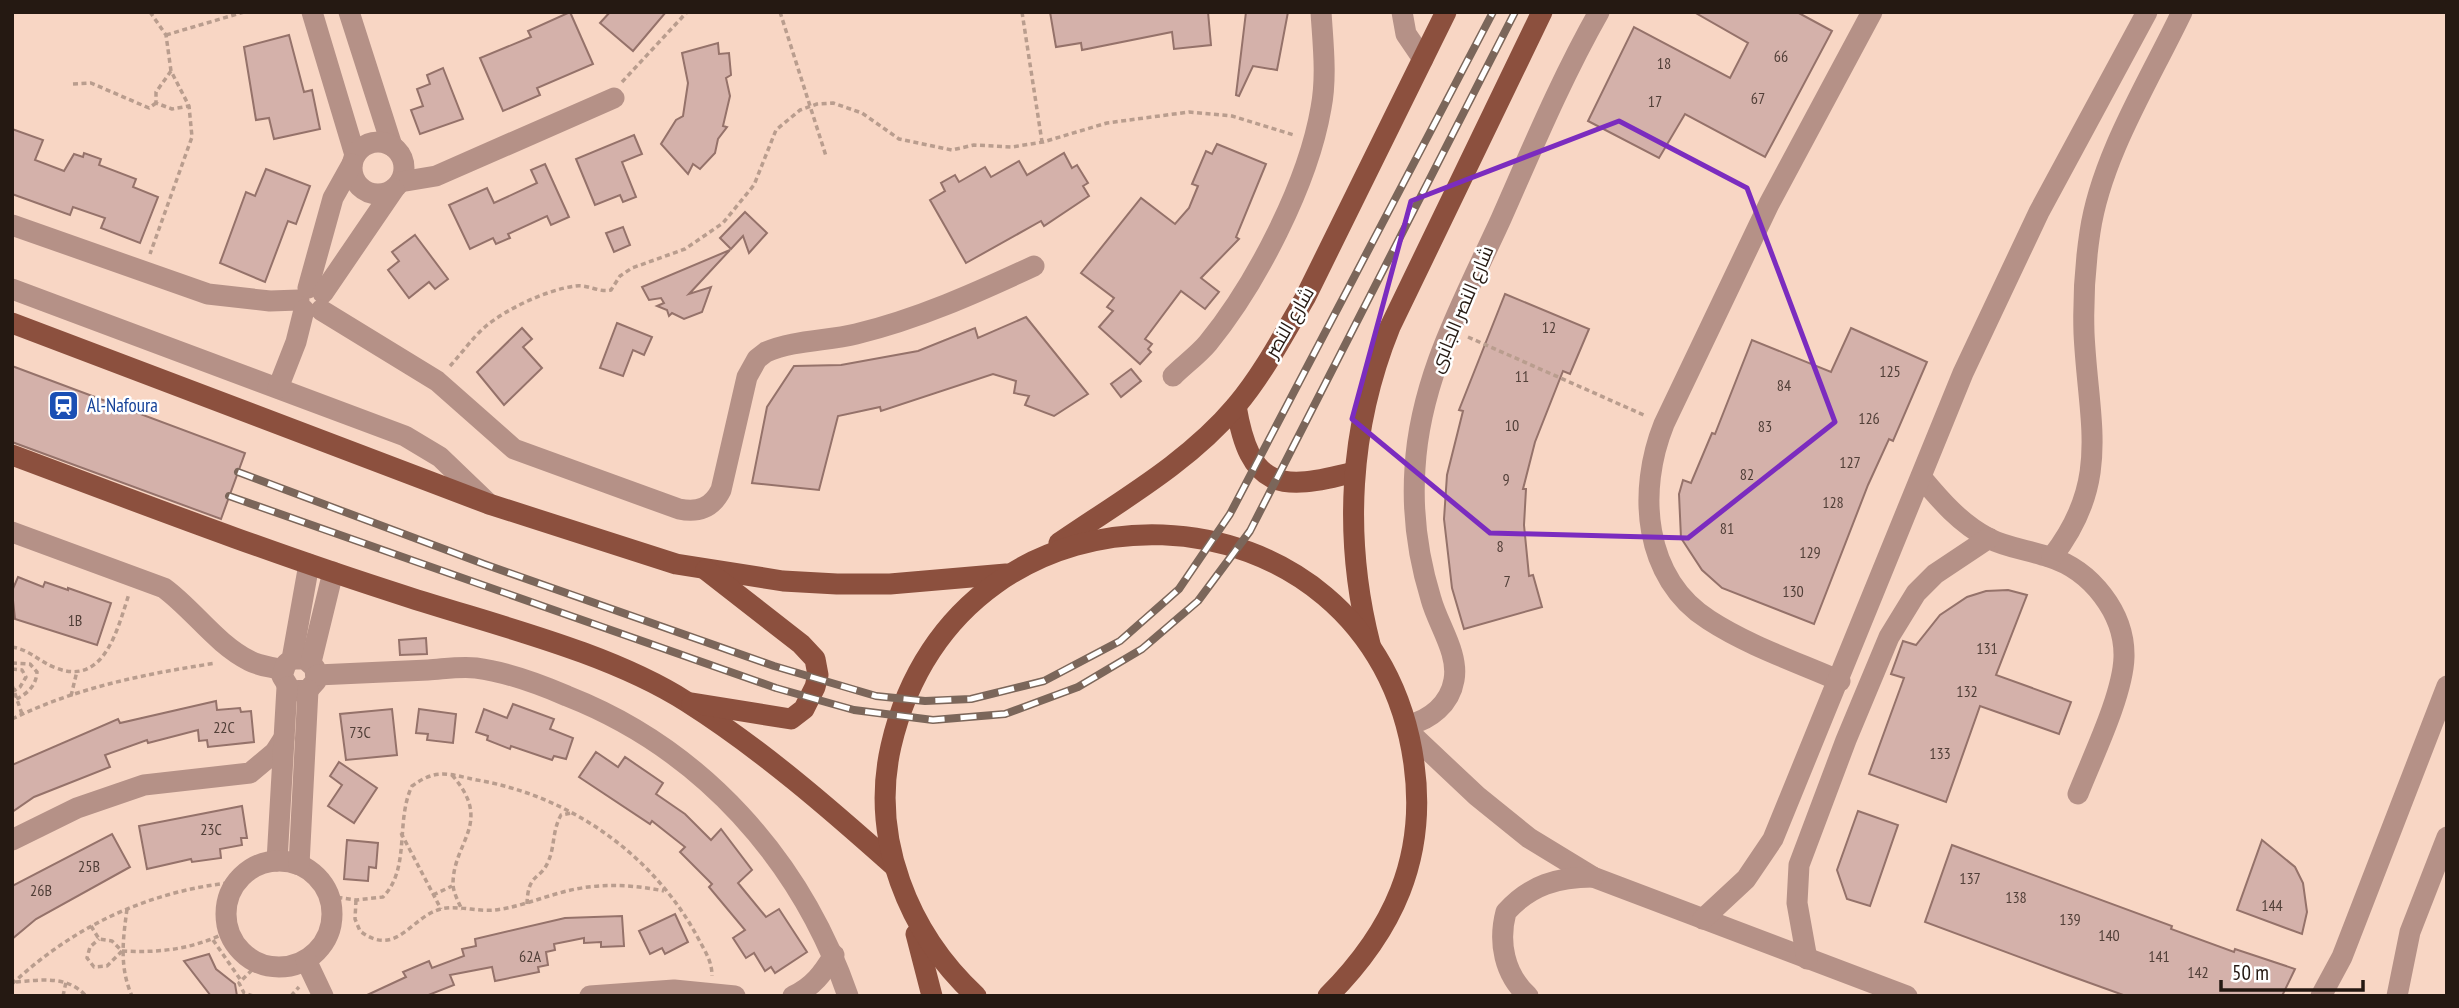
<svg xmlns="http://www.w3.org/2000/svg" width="2459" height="1008" font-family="'PT Sans Narrow',Cairo,sans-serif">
	<rect width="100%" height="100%" fill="#f8d6c4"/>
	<g fill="#d4b1aa" stroke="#95726a" stroke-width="2">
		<path d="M570,12L593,64L537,88L540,95L503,111L480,58L531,37L528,31Z"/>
		<path d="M610,12H666L633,51L600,23Z"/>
		<path d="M1050,12H1208L1211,45L1174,49L1172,32L1082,50L1081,43L1056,47Z"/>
		<path d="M1246,12H1288L1277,70L1253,66L1239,96L1236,95Z"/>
		<path d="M1694,12H1797L1832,31L1765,157L1685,114L1659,158L1588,121L1634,27L1730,78L1748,43Z"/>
		<path d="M289,35L304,92L312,90L320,129L274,139L269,118L256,120L244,47Z"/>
		<path d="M718,43L719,54L729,53L731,75L726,78L730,96L723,126L727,127L718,139L715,153L700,169L693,164L688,174L661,144L676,120L683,116L688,83L682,53Z"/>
		<path d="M443,68L463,119L420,134L411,110L423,106L417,89L430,84L427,75Z"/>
		<path d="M12,129L43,140L35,160L64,171L74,154L83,157L84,153L101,159L99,165L136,179L133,187L158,197L140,243L101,228L105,218L73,207L70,215L12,194Z"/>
		<path d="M634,135L642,154L622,162L636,197L623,202L620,195L595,205L576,159Z"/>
		<path d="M1217,144L1266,164L1236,237L1239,239L1201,278L1219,292L1205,309L1181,291L1145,339L1152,344L1148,349L1151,352L1140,364L1099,327L1113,311L1107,307L1114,298L1081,273L1141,198L1175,224L1189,208L1198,186L1192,184L1206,151L1212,154Z"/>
		<path d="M1064,153L1072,168L1077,165L1088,183L1083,186L1089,196L1044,226L1041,221L966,263L930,200L945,191L941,183L955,175L959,182L985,167L991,177L1019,161L1027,175Z"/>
		<path d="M545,164L569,217L551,225L547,216L508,234L510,238L496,244L493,238L470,249L449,205L487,188L494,203L537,183L531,170Z"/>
		<path d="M266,169L310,186L296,224L288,221L265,282L220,263L246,192L255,196Z"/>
		<path d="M745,212L767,233L749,253L743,236L731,249L720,238Z"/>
		<path d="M623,227L630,245L614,252L606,233Z"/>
		<path d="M415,235L448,279L435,289L429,282L409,298L388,270L399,261L392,252Z"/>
		<path d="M730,250L689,294L711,287L702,312L684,319L672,313L669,316L667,310L657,306L664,303L661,298L649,300L642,287Z"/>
		<path d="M1505,294L1589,329L1570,374L1563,371L1535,442L1523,489H1526L1524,525L1529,576L1533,575L1542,607L1464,629L1452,588L1444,519L1447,475L1463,411L1459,410Z"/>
		<path d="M1026,317L1088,394L1054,416L1025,405L1029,396L1014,393L1016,381L993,374L881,411L880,407L838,416L819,490L752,483L767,407L794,366L841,365L918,351L975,328L978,338Z"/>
		<path d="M617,323L652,337L644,355L633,350L623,376L600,368Z"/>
		<path d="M522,328L532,339L523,347L542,368L504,405L477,372Z"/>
		<path d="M1851,328L1927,362L1893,441L1889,439L1868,485L1814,624L1722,588L1702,570L1681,538L1679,494L1683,480L1691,483L1712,433L1715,434L1752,340L1831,372Z"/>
		<path d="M12,366L245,453L221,519L12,442Z"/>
		<path d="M1131,369L1141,381L1121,397L1111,384Z"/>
		<path d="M18,577L43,587L45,582L68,590V588L111,603L97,645L15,619L12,591Z"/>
		<path d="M2008,590L2027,595L1996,675L2071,702L2059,734L1980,706L1946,802L1869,774L1904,678L1891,674L1903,641L1916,645L1940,615L1967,597L1986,591Z"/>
		<path d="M426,638L427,654L400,655L399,640Z"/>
		<path d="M216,701L217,710L240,708L241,712L251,711L254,742L208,747L207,740L199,741L198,730L148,743L147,740L105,755L110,767L34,797L12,812V765L118,719L120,723Z"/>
		<path d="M513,704L554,719L550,729L573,738L566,759L554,756L552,760L511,746L510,749L487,740L488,736L476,732L484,709L507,718Z"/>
		<path d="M392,709L397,755L346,760L340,714Z"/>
		<path d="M419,709L456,714L453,743L427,740L428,734L416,733Z"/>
		<path d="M596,752L618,767L625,757L663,783L656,794L685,814L711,840L721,829L752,870L738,883L766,917L779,909L807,952L775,973L771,967L765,971L754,953L746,958L733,938L745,930L709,887L712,884L680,852L685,847L652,821L650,824L579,777Z"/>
		<path d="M339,762L377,788L354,823L328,806L342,785L330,776Z"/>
		<path d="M242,806L247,838H241L242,845L220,849L221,858L192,862L191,859L147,869L139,826Z"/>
		<path d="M1858,811L1898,825L1870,906L1847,899L1837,870Z"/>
		<path d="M112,834L130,867L36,919L12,939V886Z"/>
		<path d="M347,840L378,843L376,868L369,867L368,881L344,879Z"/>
		<path d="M2262,840L2295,867L2303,883L2307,912L2302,934L2237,910Z"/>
		<path d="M1952,845L2172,926L2171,929L2234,952L2235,949L2295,969L2282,996H2126L2065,974L1925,922Z"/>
		<path d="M675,914L688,942L665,954L662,948L650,954L639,931Z"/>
		<path d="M622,916L624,946L601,947V942L584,943V938L554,944L555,950L546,952L548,965L538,967L539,972L495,981L492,967L450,975L454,985L426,996H365L406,977L403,972L429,961L432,968L464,956L462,949L476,946L475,939L565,918Z"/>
		<path d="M209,954L216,969L235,984L237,996H211L184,961Z"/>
	</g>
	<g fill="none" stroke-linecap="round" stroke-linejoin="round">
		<g stroke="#b99d8e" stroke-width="3.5" stroke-dasharray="5 3.5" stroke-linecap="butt">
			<path d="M150,12L166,35L171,71L189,106L192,137L150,254"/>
			<path d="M780,12L826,156"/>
			<path d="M1022,12L1042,142"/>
			<path d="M166,35L244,12"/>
			<path d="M171,71L156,92V103L172,109L189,106"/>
			<path d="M622,82L687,12"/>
			<path d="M73,84L91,83L149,108L156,103"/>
			<path d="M1468,337L1646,416"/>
			<path d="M450,366C462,353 473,337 486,326C508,308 547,290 575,286C588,284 599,293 611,290L620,276L632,268L685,249L723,223L754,185L776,130L800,110L817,104L833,103L862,113L899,139L952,150L974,145L1012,147L1043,142L1107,123L1189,112L1232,116L1294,135"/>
			<path d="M12,647C31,650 39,662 56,668C105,687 118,627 129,594"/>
			<path d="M12,663L30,664L37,672C36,687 26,695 12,701"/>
			<path d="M12,669L22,670L26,677L20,687L12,692"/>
			<path d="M12,685L22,714"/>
			<path d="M71,696L77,671"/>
			<path d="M12,719C78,687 145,674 216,663"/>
			<path d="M452,775C494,823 453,841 453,884C453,892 459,903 462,910"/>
			<path d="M401,833L441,909"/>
			<path d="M433,895L452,886"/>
			<path d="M329,896L356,900L383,897C411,868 395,821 412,786C437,768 448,774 477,780C570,796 652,854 697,936C704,950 712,960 712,976"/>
			<path d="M356,900L355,919L360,931C397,959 411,916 441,909C457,905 478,912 495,910C519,907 540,898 563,892C596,883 630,884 664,891"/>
			<path d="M527,904C528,872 540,881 548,862C555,847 552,831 561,815L571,813"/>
			<path d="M127,909C123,939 119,967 132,996"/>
			<path d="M91,926L99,939L112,941L122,951L107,966L94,967L87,958L90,947L99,939"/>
			<path d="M213,940L240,979"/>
			<path d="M122,951C161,953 194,949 229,931"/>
			<path d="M16,982C41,980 67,975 86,996"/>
			<path d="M12,984C75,925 151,890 237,882"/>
			<path d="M63,996L66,982"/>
			<path d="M253,996L244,993L239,983L259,963"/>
			<path d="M291,996L299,987"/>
		</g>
		<g stroke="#b59187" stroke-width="21">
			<path d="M312,12L355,155"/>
			<path d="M349,12L392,146"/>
			<path d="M1402,12L1406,34L1423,59"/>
			<circle cx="378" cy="168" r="26"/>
			<path d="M400,182L436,176L614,98"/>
			<path d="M12,225L208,294L270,301L299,300"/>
			<path d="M308,288L333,198L352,164"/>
			<path d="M12,289L405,436L440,457L489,504"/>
			<path d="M323,293L394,189"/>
			<path d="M321,310L437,381L514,449L679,509C698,513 712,508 721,490L747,377L757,359L766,352C794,340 827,341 856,334C918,319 976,293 1034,266"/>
			<path d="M1173,376C1184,365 1198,355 1208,343C1256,284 1308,184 1321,108C1327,77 1323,44 1321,12"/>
			<path d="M278,388L296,342L304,310"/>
			<path d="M1921,477C1941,501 1960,523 1988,538C2007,548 2029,550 2049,557C2091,570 2125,613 2124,657C2123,695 2092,758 2078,794"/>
			<path d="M12,532L164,588C194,610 216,644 250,661C259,666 272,667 282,670"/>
			<path d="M2052,557C2112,480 2088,422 2084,333C2083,300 2085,265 2090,232C2101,157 2149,81 2182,12"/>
			<path d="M292,659H305L315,668L316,681L308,690L291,691L282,676L286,664L292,659L309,564"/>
			<path d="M311,662L333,572"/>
			<path d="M317,675C354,673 391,672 428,670C444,669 461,666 476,668C507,672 539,684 567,696C702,749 801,860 848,996"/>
			<path d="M1840,681C1797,662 1749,646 1709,620C1643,578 1637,491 1664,424L1769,204L1872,12"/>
			<path d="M1408,725C1430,720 1450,704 1454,680C1459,653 1438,625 1431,599C1418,557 1412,512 1415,468C1420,378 1464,300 1501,219C1532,149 1561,79 1599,12"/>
			<path d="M1410,733L1477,796L1529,838L1593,877L1907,996"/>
			<path d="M12,840L77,808L144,785L250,773L275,752L284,738"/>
			<path d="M277,861L287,687"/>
			<circle cx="279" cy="914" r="53"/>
			<path d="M299,865L308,690"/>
			<path d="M1703,919L1746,879L1773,839L1963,373L2039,212L2147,12"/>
			<path d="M1807,959L1797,903L1799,865L1846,740L1889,637L1916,593L1935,574L1989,538"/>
			<path d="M306,960L323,996"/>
			<path d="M590,996L674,990L735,996"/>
			<path d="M793,996C813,987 823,973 834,955"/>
			<path d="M1528,996C1504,974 1498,942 1506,912C1530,885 1558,877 1593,877"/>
			<path d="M2321,996L2342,957L2447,686"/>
			<path d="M2397,996L2410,932L2447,837"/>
		</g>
		<g stroke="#8c503e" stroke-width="21">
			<path d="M12,323L489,504L676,564L783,581L837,584H890L1006,574"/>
			<path d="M1236,406C1250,489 1279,492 1354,472"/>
			<path d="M12,455C143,504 273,554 405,596C494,625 609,652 687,702C761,749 829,808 894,866"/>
			<path d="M1059,543C1120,501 1188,463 1236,406C1263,374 1284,334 1305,298L1446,12"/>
			<path d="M1370,644C1343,538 1349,428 1390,327L1542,12"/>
			<path d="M692,703L791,719L804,709L815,687L818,675L815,659L801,644L706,570"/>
			<path d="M916,934L932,996"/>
			<path d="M976,996C908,933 870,838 891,746C958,453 1374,470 1414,764C1427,858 1393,931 1328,996"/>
		</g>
		<defs>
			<g id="rail">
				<path d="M238,472L484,564L774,666L876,696L925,701L971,699L1044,681L1120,641L1179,589L1230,514L1493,12"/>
				<path d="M229,496L776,688L854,710L933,720L1005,714L1078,687L1142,649L1198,601L1250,531L1515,12"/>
			</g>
		</defs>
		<use href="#rail" stroke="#7b665a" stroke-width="8"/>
		<use href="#rail" stroke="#fff" stroke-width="5" stroke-dasharray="16" stroke-linecap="butt"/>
	</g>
	<path fill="none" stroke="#7b2cbf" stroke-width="5" stroke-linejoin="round" d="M1619,121L1747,188L1835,422L1688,538L1490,533L1352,419L1411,201Z"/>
	<defs>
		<symbol id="station-square" viewBox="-11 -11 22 22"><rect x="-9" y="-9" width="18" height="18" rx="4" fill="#1a4fb4" stroke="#fff"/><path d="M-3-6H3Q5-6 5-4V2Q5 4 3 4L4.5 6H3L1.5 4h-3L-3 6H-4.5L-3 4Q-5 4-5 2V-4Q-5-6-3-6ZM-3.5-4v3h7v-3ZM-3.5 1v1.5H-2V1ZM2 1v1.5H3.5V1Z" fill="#fff"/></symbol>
	</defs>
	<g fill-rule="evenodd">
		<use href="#station-square" x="46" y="388" width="35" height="35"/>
	</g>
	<g text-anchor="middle" stroke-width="5" stroke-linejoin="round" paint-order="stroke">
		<g font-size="16" fill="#513f38">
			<text x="1781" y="62">66</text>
			<text x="1664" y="69">18</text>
			<text x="1758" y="104">67</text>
			<text x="1655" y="107">17</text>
			<text x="1549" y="333">12</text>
			<text x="1890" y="377">125</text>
			<text x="1522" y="382">11</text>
			<text x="1784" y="391">84</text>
			<text x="1869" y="424">126</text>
			<text x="1512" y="431">10</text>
			<text x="1765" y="432">83</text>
			<text x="1850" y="468">127</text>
			<text x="1747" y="480">82</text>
			<text x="1506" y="485">9</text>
			<text x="1833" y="508">128</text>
			<text x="1727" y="534">81</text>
			<text x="1500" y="552">8</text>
			<text x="1810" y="558">129</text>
			<text x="1507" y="587">7</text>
			<text x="1793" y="597">130</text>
			<text x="75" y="626">1B</text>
			<text x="1987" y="654">131</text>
			<text x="1967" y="697">132</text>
			<text x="224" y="733">22C</text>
			<text x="360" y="738">73C</text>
			<text x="1940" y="759">133</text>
			<text x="211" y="835">23C</text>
			<text x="89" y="872">25B</text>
			<text x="1970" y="884">137</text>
			<text x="41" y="896">26B</text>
			<text x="2016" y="903">138</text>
			<text x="2272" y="911">144</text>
			<text x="2070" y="925">139</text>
			<text x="2109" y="941">140</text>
			<text x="530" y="962">62A</text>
			<text x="2159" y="962">141</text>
			<text x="2198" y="978">142</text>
		</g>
		<g font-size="19" fill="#251912" stroke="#fff">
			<text transform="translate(1461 309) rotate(-67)" y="7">شارع النصر الجانبى</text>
			<text transform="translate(1289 322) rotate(-60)" y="7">شارع النصر</text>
		</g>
		<g font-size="19" fill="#164399" stroke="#fff" text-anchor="start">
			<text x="87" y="412">Al-Nafoura</text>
		</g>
	</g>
	<rect width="2459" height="1008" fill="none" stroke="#251912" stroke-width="28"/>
	<path d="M2221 980v10h142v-10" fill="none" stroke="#251912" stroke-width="3.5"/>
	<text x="2232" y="980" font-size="21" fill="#251912" stroke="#ffffff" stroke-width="5" paint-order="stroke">50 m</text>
</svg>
